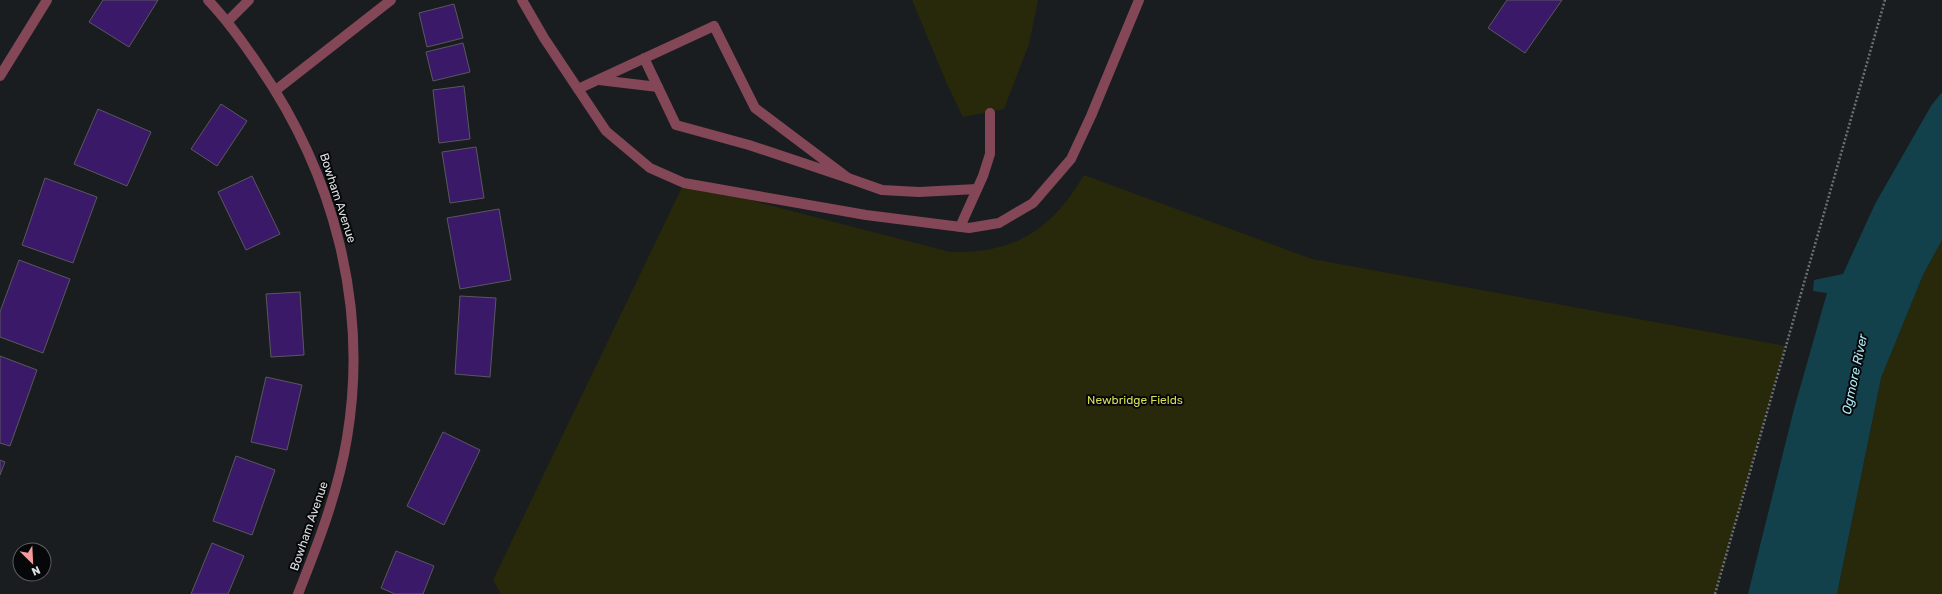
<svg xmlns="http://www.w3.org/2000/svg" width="1942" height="594" font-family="Rubik,sans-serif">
	<rect width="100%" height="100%" fill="#1a1d20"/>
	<g fill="#27290a">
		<path d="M912,0H1038L1029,44L1004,109L963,117L947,84Z"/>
		<path d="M1084,175L1312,259L1785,346L1715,594H501L493,580L684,183L950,252C1014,254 1052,230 1084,175Z"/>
		<path d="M1942,240V594H1837L1881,378L1923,275Z"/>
	</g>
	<path fill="#12414b" d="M1942,92V240L1923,275L1881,378L1837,594H1748L1794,409L1827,293L1813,291L1814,280L1843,274L1875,204L1931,106Z"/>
	<g fill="#391968" stroke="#59585c">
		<path d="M103,0H158L129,47L89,22Z"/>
		<path d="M1507,0H1562L1525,53L1488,28Z"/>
		<path d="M454,4L463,38L427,47L419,13Z"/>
		<path d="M463,43L470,72L433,81L426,52Z"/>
		<path d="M464,86L470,139L439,143L433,90Z"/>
		<path d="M221,104L247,121L217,166L191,149Z"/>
		<path d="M98,109L151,132L127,186L74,164Z"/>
		<path d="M476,147L484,198L450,203L442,152Z"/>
		<path d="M252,176L280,234L246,250L218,192Z"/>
		<path d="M45,178L97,197L73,263L22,245Z"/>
		<path d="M499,209L511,280L460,289L447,218Z"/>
		<path d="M19,260L70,279L43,353L0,337V312Z"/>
		<path d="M300,292L304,355L271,357L266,294Z"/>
		<path d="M460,296L496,298L490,377L455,374Z"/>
		<path d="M0,356L37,370L10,446L0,443Z"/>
		<path d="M266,377L302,385L287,450L251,442Z"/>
		<path d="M443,432L480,450L444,525L407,506Z"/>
		<path d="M236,456L275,470L252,535L213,521Z"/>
		<path d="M0,460L5,462L0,475Z"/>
		<path d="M212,543L244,556L228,594H191Z"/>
		<path d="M396,551L434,566L423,594H395L381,588Z"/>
	</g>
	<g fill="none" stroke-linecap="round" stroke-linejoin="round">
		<path stroke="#6d7073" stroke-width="2.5" stroke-dasharray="2 2" stroke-linecap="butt" d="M1715,594L1885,0"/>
		<g stroke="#844757" stroke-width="10">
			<path d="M522,0L544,38L606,131L650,168L684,183L866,215L969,228L999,223L1033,203L1071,159L1091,116L1139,0"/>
			<path d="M599,80L658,87"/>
			<path d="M578,89C624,68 669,47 714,26L755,108L848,178L749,145L676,125L644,58"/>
			<path d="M276,90L391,0"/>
			<path d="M848,178L882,190L919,192L977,189"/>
			<path d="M960,227L983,176L990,154V113"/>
		</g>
		<g stroke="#844757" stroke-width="10">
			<path d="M208,0C227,20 243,42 259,66C334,175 369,306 347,438C338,492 318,544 298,594"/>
			<path d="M228,21L249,0"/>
			<path d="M0,76L47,0"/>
		</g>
	</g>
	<g text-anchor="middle" stroke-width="4" stroke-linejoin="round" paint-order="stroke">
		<g font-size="12" fill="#dde0e2" stroke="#060708">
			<text transform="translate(338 198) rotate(72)" y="4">Bowham Avenue</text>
			<text transform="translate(309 526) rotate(-71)" y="4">Bowham Avenue</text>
		</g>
		<g font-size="12" fill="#d8df54" stroke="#060708">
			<text x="1135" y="404">Newbridge Fields</text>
		</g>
		<g font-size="13" font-style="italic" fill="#adeaf8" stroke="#060708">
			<text transform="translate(1854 374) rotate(-78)" y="5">Ogmore River</text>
		</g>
	</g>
	<g transform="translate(32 562) rotate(156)"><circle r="19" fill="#060708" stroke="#5c5e5f"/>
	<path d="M0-3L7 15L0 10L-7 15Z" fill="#f59b9b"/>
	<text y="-6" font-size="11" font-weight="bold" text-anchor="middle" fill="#dde0e2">N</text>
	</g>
</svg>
